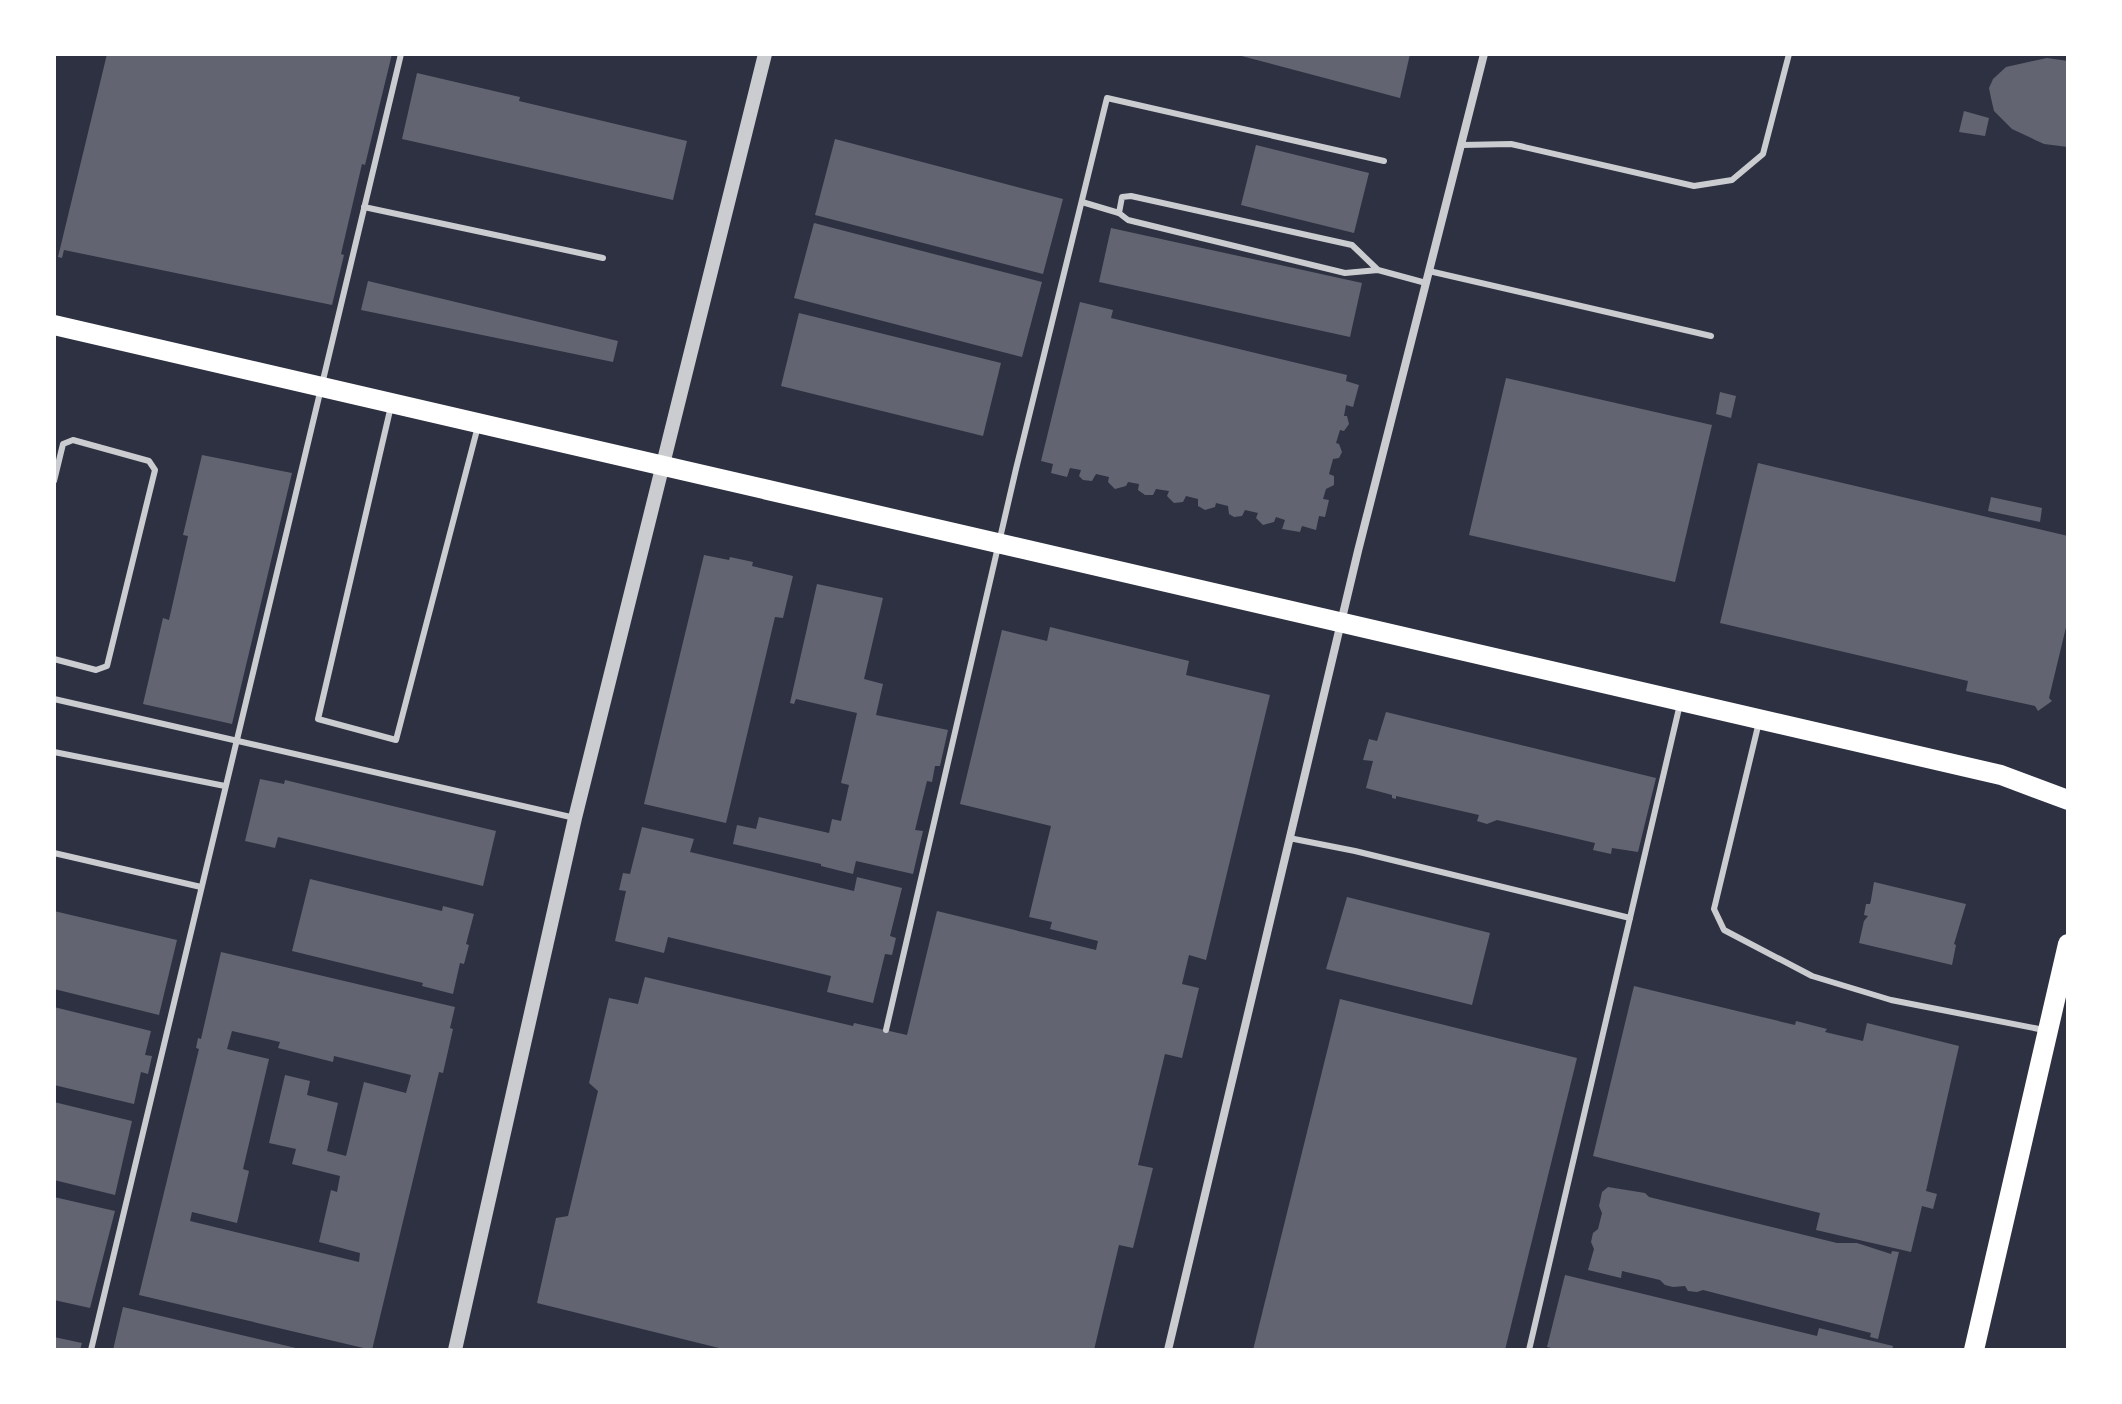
<svg xmlns="http://www.w3.org/2000/svg" width="2122" height="1404" font-family="'Source Sans 3',sans-serif">
	<rect width="100%" height="100%" fill="#2d3142"/>
	<g fill="#626471" fill-rule="evenodd">
		<path d="M107,54H392L365,165L362,164L341,254L344,255L332,305L64,250L62,258L58,257Z"/>
		<path d="M1234,54H1410L1400,98Z"/>
		<path d="M2047,58L2068,61V147L2044,144L2012,129L1994,111L1991,98L1989,88L1993,79L2006,67Z"/>
		<path d="M417,73L520,97L519,101L687,141L673,200L402,139Z"/>
		<path d="M1964,111L1989,118L1985,136L1959,132Z"/>
		<path d="M835,139L1063,199L1043,274L815,215Z"/>
		<path d="M1256,145L1369,173L1354,233L1241,205Z"/>
		<path d="M814,223L1042,282L1022,357L794,298Z"/>
		<path d="M1111,228L1362,283L1350,337L1099,282Z"/>
		<path d="M368,281L618,341L613,362L361,310Z"/>
		<path d="M1080,302L1113,310L1111,318L1347,375L1346,381L1359,385L1353,407L1346,405L1344,416H1347L1349,424L1344,431L1340,430L1336,443L1339,444L1342,452L1339,458L1333,459L1329,474L1334,476V485L1326,489L1323,499L1329,500L1325,517L1319,516L1316,530L1302,526L1300,532L1282,529L1285,520L1276,517L1274,522L1263,525L1256,518L1258,513L1245,510L1242,516L1234,517L1229,514L1228,506L1216,503L1215,507L1205,510L1198,506V499L1186,496L1183,502L1174,503L1167,496L1169,491L1156,489L1153,495H1145L1138,490L1139,484L1128,482L1126,486L1115,489L1108,482L1109,477L1096,474L1092,481L1083,480L1079,476L1081,470L1070,468L1067,477L1051,473L1053,464L1041,461Z"/>
		<path d="M799,313L1001,363L983,436L781,386Z"/>
		<path d="M1506,378L1712,425L1675,582L1469,535Z"/>
		<path d="M1720,392L1736,396L1731,418L1716,414Z"/>
		<path d="M202,455L292,473L232,724L143,704L163,618L169,620L188,536L183,535Z"/>
		<path d="M1758,463L2068,536V619L2049,698L2052,701L2038,711L2035,706L1966,691L1968,681L1720,623Z"/>
		<path d="M1991,497L2042,508L2040,522L1988,511Z"/>
		<path d="M704,555L729,560L730,557L753,562L752,566L793,576L783,618L775,617L726,823L644,804Z"/>
		<path d="M817,584L883,598L864,679L883,684L876,715L948,730L940,766H935L932,782L927,781L915,830L923,831L913,874L856,861L853,874L821,866V864L733,844L737,825L756,829L759,817L829,833L832,819L841,821L849,785L841,783L857,713L796,699L794,704L790,703Z"/>
		<path d="M1050,627L1189,661L1186,675L1270,695L1206,960L1189,955L1182,984L1199,988L1182,1058L1165,1054L1138,1165L1153,1168L1133,1248L1119,1245L1094,1350H727L537,1303L556,1218L568,1216L598,1091L589,1083L609,998L638,1004L645,977L853,1026L854,1023L907,1035L937,911L1096,950L1098,941L1050,929L1052,922L1029,917L1051,826L960,804L1002,630L1047,641Z"/>
		<path d="M1386,712L1656,778L1638,852L1612,848L1611,854L1593,850L1595,843L1497,820L1487,824L1477,821L1479,815L1396,796V799L1392,798V795L1366,788L1373,761L1363,760L1369,739L1377,741Z"/>
		<path d="M260,779L284,784L285,780L496,831L483,886L278,837L275,848L245,841Z"/>
		<path d="M642,827L694,839L690,852L854,891L857,877L902,888L890,936L896,938L892,955L885,954L873,1003L827,992L831,976L668,937L664,953L615,941L626,891L619,890L623,873L630,874Z"/>
		<path d="M310,879L442,911L443,906L474,914L466,944L469,945L464,964L460,963L453,994L422,986L423,983L292,951Z"/>
		<path d="M1874,882L1966,904L1954,944L1956,945L1952,965L1859,943L1864,921L1868,916L1864,915L1866,904H1870L1871,900Z"/>
		<path d="M1347,897L1490,933L1472,1005L1326,969Z"/>
		<path d="M54,911L177,940L159,1015L54,989Z"/>
		<path d="M221,952L455,1007L450,1028L453,1029L443,1073L439,1072L372,1350L139,1295L199,1049L196,1048L198,1038L201,1039ZM232,1031L280,1042L278,1048L333,1062L334,1056L411,1075L406,1093L364,1082L346,1156L327,1151L338,1103L307,1095L310,1081L285,1075L269,1143L296,1149L292,1164L340,1176L337,1192L331,1190L319,1242L360,1253L359,1262L190,1221L192,1212L237,1223L249,1171L243,1169L269,1059L227,1049Z"/>
		<path d="M1634,986L1795,1025L1796,1021L1827,1029L1825,1032L1863,1041L1867,1023L1959,1046L1926,1191L1937,1194L1933,1209L1922,1206L1911,1252L1816,1230L1820,1213L1593,1156Z"/>
		<path d="M1340,999L1577,1058L1505,1350H1253Z"/>
		<path d="M54,1007L151,1031L145,1055L152,1056L148,1074L141,1072L134,1104L54,1085Z"/>
		<path d="M54,1102L132,1121L115,1195L54,1180Z"/>
		<path d="M1608,1187L1645,1193L1649,1197L1837,1243H1857L1891,1254L1892,1251L1899,1252L1878,1339L1870,1337L1871,1333L1703,1290L1697,1292L1688,1291L1685,1286L1673,1287L1665,1285L1660,1280L1622,1271L1621,1278L1588,1270L1594,1249L1591,1242L1593,1233L1598,1229L1602,1213L1599,1206L1602,1192Z"/>
		<path d="M54,1197L115,1211L90,1308L54,1300Z"/>
		<path d="M1565,1275L1817,1336L1819,1328L1893,1346L1892,1350H1559L1547,1347Z"/>
		<path d="M123,1307L300,1349V1350H113Z"/>
		<path d="M54,1337L82,1343L80,1350H54Z"/>
	</g>
	<g fill="none" stroke-linecap="round" stroke-linejoin="round">
		<g stroke="#caccd0" stroke-width="6">
			<path d="M1461,145L1511,144L1694,186L1732,180L1763,154L1789,54"/>
			<path d="M1082,202L1119,213"/>
			<path d="M364,207L603,258"/>
			<path d="M1378,270L1352,245L1131,196L1122,197L1119,213L1128,220L1345,273L1378,270L1426,283"/>
			<path d="M1429,271L1711,336"/>
			<path d="M391,406L318,719L396,740L478,426"/>
			<path d="M54,481L63,444L73,440L149,461L155,470L107,666L96,670L54,659"/>
			<path d="M54,699L575,818"/>
			<path d="M1759,722L1714,909L1724,930L1812,976L1891,1000L2044,1030"/>
			<path d="M54,752L225,786"/>
			<path d="M1289,838L1355,851L1630,918"/>
			<path d="M54,853L201,887"/>
			<path d="M886,1030L1016,469L1107,98L1384,161"/>
			<path d="M91,1350L401,54"/>
			<path d="M1529,1350L1680,704"/>
		</g>
		<path stroke="#caccd0" stroke-width="8" d="M1168,1350L1358,551L1484,54"/>
		<path stroke="#caccd0" stroke-width="14" d="M455,1350L575,818L765,54"/>
		<g stroke="#fff" stroke-width="20">
			<path d="M54,325L2001,775L2068,800"/>
			<path d="M1974,1350L2068,944"/>
		</g>
	</g>
	<rect width="2122" height="1404" fill="none" stroke="#ffffff" stroke-width="112"/>
</svg>
